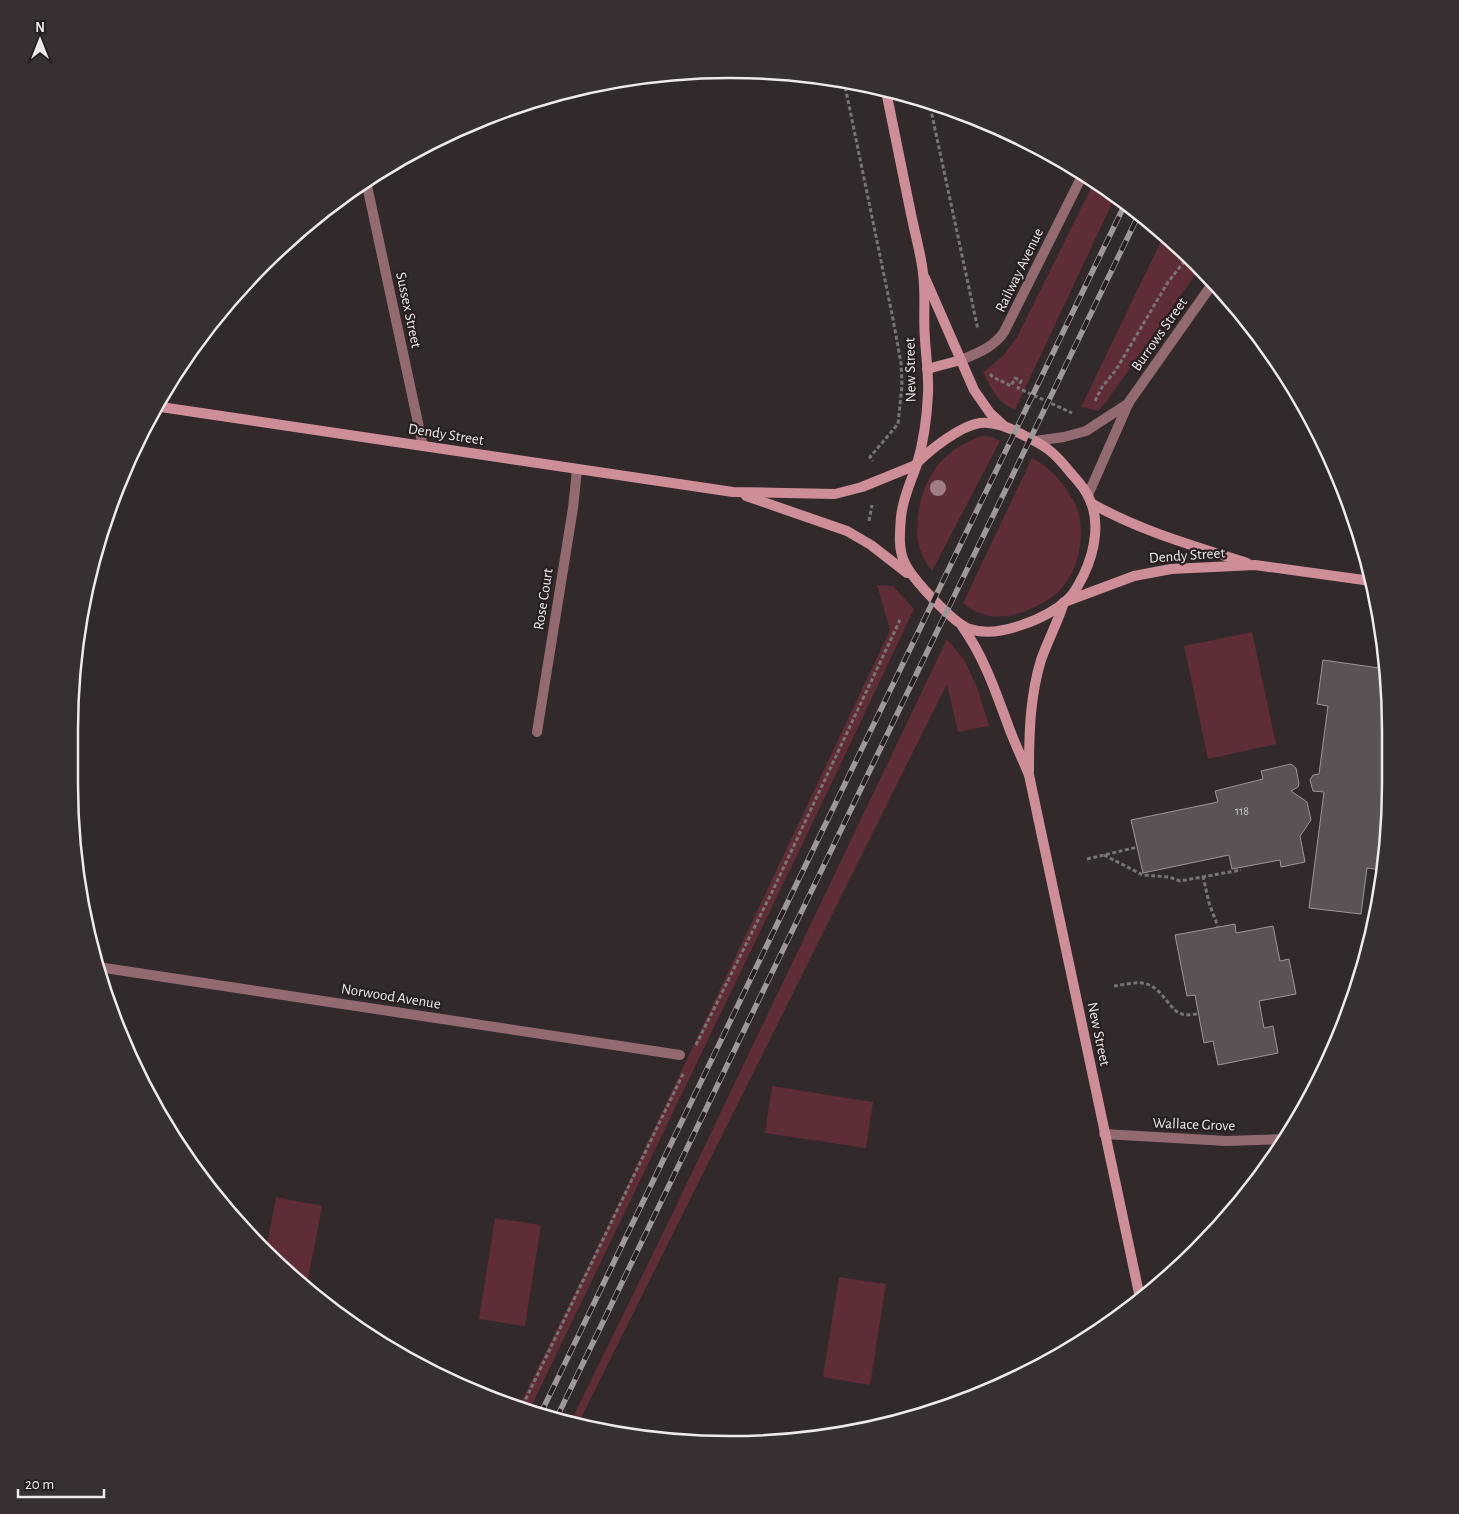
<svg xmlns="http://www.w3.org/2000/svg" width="1459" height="1514" font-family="'Alegreya Sans',sans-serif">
	<rect width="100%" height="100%" fill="#31292a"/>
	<g fill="#5f2d36">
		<path d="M1094,182L1115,197L1015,410C997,402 992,390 983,372L1003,356L1017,337Z"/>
		<path d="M1165,233L1199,269L1107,401L1098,411L1081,407Z"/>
		<path d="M983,436L992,437L1000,441L932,571C928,566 924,560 922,554C916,543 917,528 918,516C923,476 944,448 983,436Z"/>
		<path d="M1032,458C1046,465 1060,478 1068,492C1070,496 1074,500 1076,505C1087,533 1079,574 1056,594C1049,600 1039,605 1030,609C1006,620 983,620 963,603Z"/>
		<path d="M877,585L893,586L914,609L825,797L528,1413L517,1410L610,1222L890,630Z"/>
		<path d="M1252,632L1276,744L1208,759L1184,646Z"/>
		<path d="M947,639L965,661L978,690L989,726L958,732L947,684L578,1424L570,1423L665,1229Z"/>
		<path d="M1375,891L1378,892L1368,956L1364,964Z"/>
		<path d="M772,1086L873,1102L866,1148L765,1133Z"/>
		<path d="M276,1197L322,1206L306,1290L294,1281L266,1250Z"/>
		<path d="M495,1218L541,1225L525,1326L479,1319Z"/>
		<path d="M839,1277L886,1284L870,1385L823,1377Z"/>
	</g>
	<g fill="#5b5253" stroke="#9e9495">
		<path d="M1323,660L1386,669L1389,686V828L1382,870L1367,868L1361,914L1309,908L1324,792L1313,791L1310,780L1313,775L1319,774L1328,706L1317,704Z"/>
		<path d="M1291,764L1296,768L1299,784L1298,787L1291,791L1307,802L1311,820L1300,836L1305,862L1281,867L1280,860L1232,869L1229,855L1143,873L1131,820L1218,802L1215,791L1263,779L1261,771Z"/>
		<path d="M1235,924L1236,933L1273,926L1280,961L1289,959L1296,994L1259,1001L1264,1028L1273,1026L1278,1053L1218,1065L1213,1041L1204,1043L1195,995L1187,996L1175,935Z"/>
	</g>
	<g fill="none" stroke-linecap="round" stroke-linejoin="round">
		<g stroke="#7a7374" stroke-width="3" stroke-dasharray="4 2.5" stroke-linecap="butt">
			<path d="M844,81L893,319L901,363L902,385L898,424L870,457L873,461"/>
			<path d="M929,101L978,330"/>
			<path d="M990,374L993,377L1011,386L1015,378L1021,381L1018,388L1072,413"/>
			<path d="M1095,401L1102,387L1116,370L1168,282L1188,257"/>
			<path d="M869,521L872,505"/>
			<path d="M1104,855L1143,875L1169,877L1180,881L1241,870"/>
			<path d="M1087,859L1138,847"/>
			<path d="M1203,876L1209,903L1218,927"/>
			<path d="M1114,986C1123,985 1134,982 1142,983C1162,985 1169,1011 1182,1014C1187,1016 1194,1014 1198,1014"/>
			<path d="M696,1045L773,890L900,620"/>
			<path d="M520,1411L683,1074"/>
		</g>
		<g stroke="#936a70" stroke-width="10">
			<path d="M366,181L423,446"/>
			<path d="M961,360C978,353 994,347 1004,332L1083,174"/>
			<path d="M1035,441L1064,437L1086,431L1129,403"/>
			<path d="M1088,495L1129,402L1213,283"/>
			<path d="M537,732L573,508L577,470"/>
			<path d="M98,967L680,1055"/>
			<path d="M1104,1134L1226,1141L1283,1139"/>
		</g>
		<g stroke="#ce8e97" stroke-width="10">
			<path d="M886,91C894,132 903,173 911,214C915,234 921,254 923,273C926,295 923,317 925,339C926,357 929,376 928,394C927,415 923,444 917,464C911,482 903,497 901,517C900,531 898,548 904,561C910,577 954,624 970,629C998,639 1048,618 1068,599C1075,593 1080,582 1084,574C1095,551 1101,519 1088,496C1084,487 1076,479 1070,472C1054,452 1046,446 1023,435C1010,428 995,421 980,423C960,426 931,449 917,463"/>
			<path d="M925,278L974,390L990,413L1003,425"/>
			<path d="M927,369L961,360"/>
			<path d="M154,406L733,492L835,494L862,487L916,465"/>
			<path d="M746,496L847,531L871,545L907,573"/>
			<path d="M1091,503C1140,531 1194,546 1247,563"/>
			<path d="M1067,601L1134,576L1171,569L1255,565L1371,581"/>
			<path d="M962,626C984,657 995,690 1008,725C1014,742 1022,758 1029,775L1140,1298"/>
			<path d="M1029,771C1029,733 1030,696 1041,660C1048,640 1058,622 1064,602"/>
		</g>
		<defs>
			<g id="rail">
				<path d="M540,1415L1125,204"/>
				<path d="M556,1419L1139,214"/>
			</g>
		</defs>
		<use href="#rail" stroke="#9f9899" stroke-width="5.5"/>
		<use href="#rail" stroke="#271f20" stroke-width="4" stroke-dasharray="11" stroke-linecap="butt"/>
	</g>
	<circle fill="#9e7e82" cx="938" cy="488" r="8"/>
	<g text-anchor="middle" stroke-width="4.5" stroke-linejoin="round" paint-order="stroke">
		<g font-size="12" fill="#cac3c4">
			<text x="1242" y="815">118</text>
		</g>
		<g font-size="15" fill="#efe9ea" stroke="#271f20">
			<text transform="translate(1019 270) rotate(-64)" y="5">Railway Avenue</text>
			<text transform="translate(409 310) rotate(78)" y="5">Sussex Street</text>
			<text transform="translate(1159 334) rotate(-55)" y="5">Burrows Street</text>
			<text transform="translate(910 370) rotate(-91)" y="5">New Street</text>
			<text transform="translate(446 434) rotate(9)" y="5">Dendy Street</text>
			<text transform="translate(1187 555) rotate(-4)" y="5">Dendy Street</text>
			<text transform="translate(543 599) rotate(-81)" y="5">Rose Court</text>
			<text transform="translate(391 996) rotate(9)" y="5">Norwood Avenue</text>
			<text transform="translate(1099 1034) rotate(78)" y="5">New Street</text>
			<text transform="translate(1194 1124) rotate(2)" y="5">Wallace Grove</text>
		</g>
	</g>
	<path d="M0 0H1459V1514H0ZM730 78H730A652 652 0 0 1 1382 730V784A652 652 0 0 1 730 1436H730A652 652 0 0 1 78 784V730A652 652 0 0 1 730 78Z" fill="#372f30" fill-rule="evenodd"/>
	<path fill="none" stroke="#efe9ea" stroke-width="2.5" d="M730 78H730A652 652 0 0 1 1382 730V784A652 652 0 0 1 730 1436H730A652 652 0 0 1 78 784V730A652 652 0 0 1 730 78Z"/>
	<g transform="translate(40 40)" stroke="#271f20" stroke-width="4" paint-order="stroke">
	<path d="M0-4L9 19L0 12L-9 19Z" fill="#efe9ea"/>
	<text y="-8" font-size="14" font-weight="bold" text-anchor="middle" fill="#efe9ea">N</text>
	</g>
	<path d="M18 1489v8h86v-8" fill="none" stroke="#efe9ea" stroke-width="2.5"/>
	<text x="25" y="1489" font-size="15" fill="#efe9ea" stroke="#271f20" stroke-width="4" paint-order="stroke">20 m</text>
</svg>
